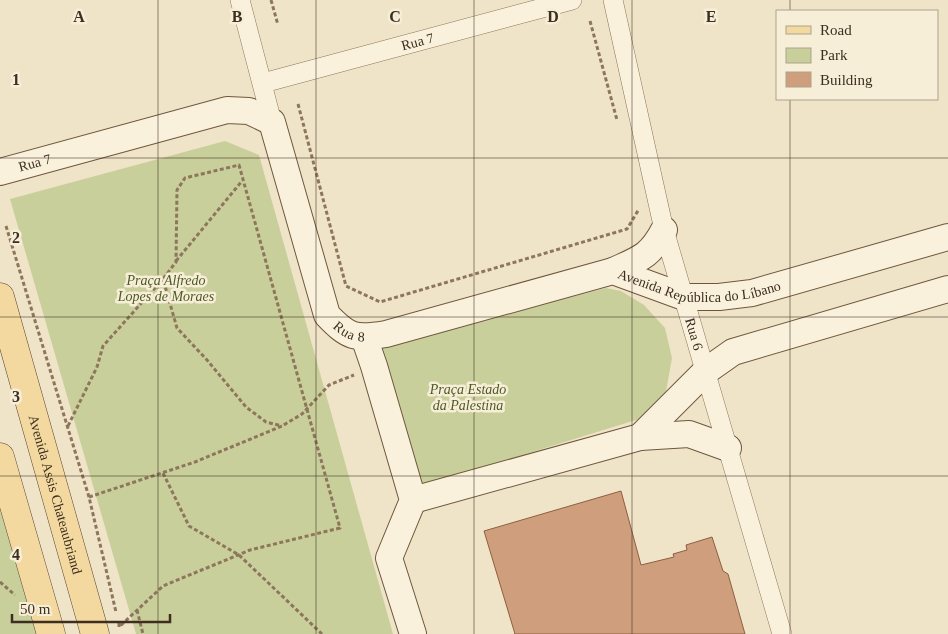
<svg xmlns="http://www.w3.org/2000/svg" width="948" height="634" font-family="'Times New Roman',serif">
	<rect width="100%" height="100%" fill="#f0e4c8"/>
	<g fill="#c9cf9b">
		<path d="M225,141L259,155L393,634H136L10,199Z"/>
		<path d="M606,288L621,291L644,305L665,328L672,358L665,397L649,416L429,484L420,485L378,347Z"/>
		<path d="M0,504L37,634H0Z"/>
	</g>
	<path fill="#cf9f7d" stroke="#8d5f41" d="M621,491L641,565L674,557L673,554L687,550L686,545L712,537L723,571L728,574L745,634H515L484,531Z"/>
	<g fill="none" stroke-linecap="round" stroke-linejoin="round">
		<defs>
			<g id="street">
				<path d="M240,0L272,122"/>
				<path id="s1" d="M613,0L664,230L782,634"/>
				<path id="s2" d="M263,83L572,0"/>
			</g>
			<g id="secondary">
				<path id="s3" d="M0,172L227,110L249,111L272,122L327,315C349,338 355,339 386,334L613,271L684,297H719L752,293L948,237"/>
				<path d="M613,271C639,259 650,257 664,230"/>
				<path d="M364,337L374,366L413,500L389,558L413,634"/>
				<path d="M640,437L689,434L728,448"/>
				<path d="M413,500L640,437L706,371L733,352L948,289"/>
			</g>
			<g id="primary">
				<path id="s4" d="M0,297L95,634"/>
				<path d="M0,457L51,634"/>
			</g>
		</defs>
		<use href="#street" stroke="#8d765c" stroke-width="20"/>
		<use href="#secondary" stroke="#6f573f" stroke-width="28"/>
		<use href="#primary" stroke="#5b4430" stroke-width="29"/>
		<g stroke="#8d765c" stroke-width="3" stroke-dasharray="4 2.5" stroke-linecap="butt">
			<path d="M271,0L278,25"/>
			<path d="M590,21L617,120"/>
			<path d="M298,104L346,286L380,302L627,229L639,209"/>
			<path d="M6,226L89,497L116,612"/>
			<path d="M176,261L242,181"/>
			<path d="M68,426L97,367L103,346L162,280"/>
			<path d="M163,473L189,526L239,555L322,634"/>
			<path d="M89,497L195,462L282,426L302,414L329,385L354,375"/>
			<path d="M0,582L15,595"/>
			<path d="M137,610L143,634"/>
			<path d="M119,623V627L163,586L250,550L340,528L239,165L185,178L177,190L176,262L163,279L177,328L207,360L246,407L266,422L282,426"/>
		</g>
		<use href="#street" stroke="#faf1dc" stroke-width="19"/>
		<use href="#secondary" stroke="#faf1dc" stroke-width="26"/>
		<use href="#primary" stroke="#f3d9a0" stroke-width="28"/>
	</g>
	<path fill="none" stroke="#3d2e20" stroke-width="1" stroke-opacity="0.55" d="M158,0V634M316,0V634M474,0V634M632,0V634M790,0V11M790,99V634M0,158H948M0,317H948M0,476H948"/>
	<g text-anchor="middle" stroke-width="5" stroke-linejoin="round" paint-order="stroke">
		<g font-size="14" fill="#3d2e20" stroke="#f7eed8">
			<text dy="5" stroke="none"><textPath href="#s2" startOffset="160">Rua 7</textPath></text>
			<text dy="5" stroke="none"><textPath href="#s3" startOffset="36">Rua 7</textPath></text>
			<text dy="5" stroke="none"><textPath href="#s3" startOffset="875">Avenida República do Líbano</textPath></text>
			<text dy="5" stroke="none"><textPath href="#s3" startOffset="512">Rua 8</textPath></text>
			<text dy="5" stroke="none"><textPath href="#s1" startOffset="344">Rua 6</textPath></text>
			<text dy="5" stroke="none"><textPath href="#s4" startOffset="205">Avenida Assis Chateaubriand</textPath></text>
		</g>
		<g font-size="14" font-style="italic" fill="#4d5a26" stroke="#f7eed8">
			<text x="166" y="285">Praça Alfredo<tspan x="166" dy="16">Lopes de Moraes</tspan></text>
			<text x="468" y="394">Praça Estado<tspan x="468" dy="16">da Palestina</tspan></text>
		</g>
	</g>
	<g font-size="16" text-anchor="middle" font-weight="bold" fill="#3d2e20" stroke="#f7eed8" stroke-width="5" stroke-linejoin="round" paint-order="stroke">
		<text x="79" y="22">A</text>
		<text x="237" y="22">B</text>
		<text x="395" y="22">C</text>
		<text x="553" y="22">D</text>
		<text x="711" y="22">E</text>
		<text x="16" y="85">1</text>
		<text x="16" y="243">2</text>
		<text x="16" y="402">3</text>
		<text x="16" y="560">4</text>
	</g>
	<rect x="776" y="10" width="162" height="90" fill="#f7eed8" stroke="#ada18e"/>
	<rect x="786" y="26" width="25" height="8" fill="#f3d9a0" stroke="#ada18e"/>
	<text x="820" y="35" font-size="15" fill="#3d2e20">Road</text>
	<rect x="786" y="48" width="25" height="15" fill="#c9cf9b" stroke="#ada18e"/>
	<text x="820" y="60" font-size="15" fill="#3d2e20">Park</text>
	<rect x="786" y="72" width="25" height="15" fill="#cf9f7d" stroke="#ada18e"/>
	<text x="820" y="85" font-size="15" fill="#3d2e20">Building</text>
	<path d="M12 614v8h158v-8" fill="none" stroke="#3d2e20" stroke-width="2.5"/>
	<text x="20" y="614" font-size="15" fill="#3d2e20" stroke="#f7eed8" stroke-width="4" paint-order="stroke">50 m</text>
</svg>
